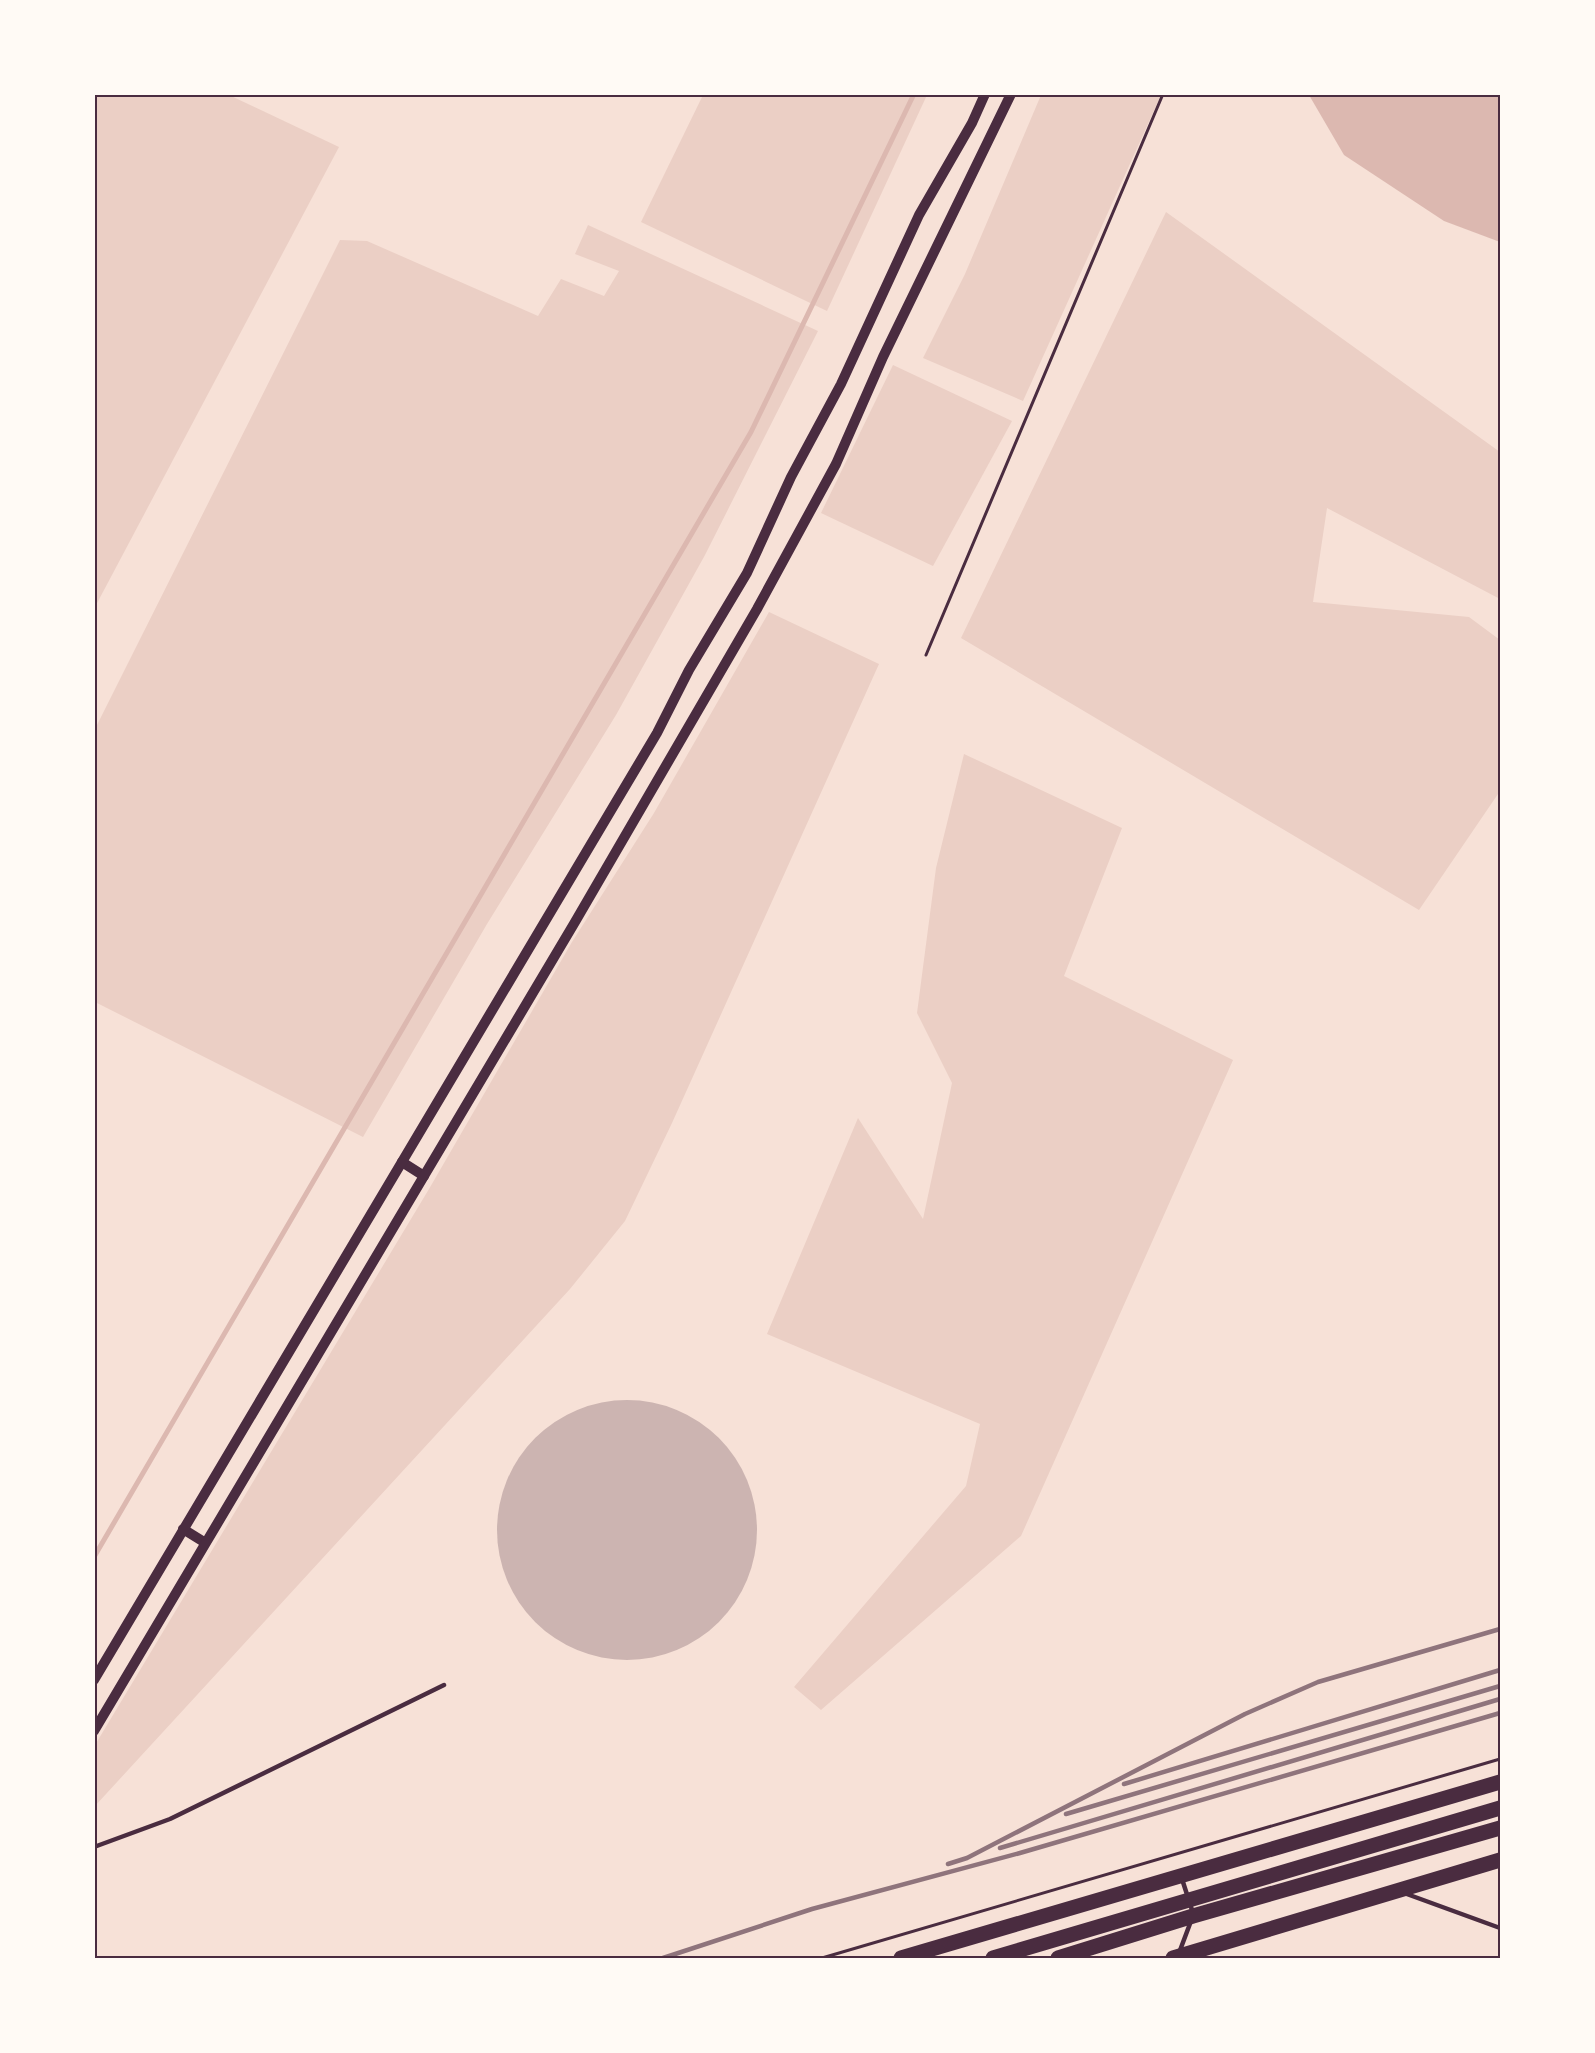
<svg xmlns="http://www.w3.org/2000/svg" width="1595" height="2053" font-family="Karla,sans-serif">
	<rect width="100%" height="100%" fill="#f7e1d7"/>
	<g fill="#ebcfc5">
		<path d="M95,94L229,95L339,147L95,607Z"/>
		<path d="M703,95H927L827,311L641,222Z"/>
		<path d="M1041,95H1161L1023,401L923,358L965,274Z"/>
		<path d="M1166,212L1500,452V599L1327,508L1313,602L1469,617L1500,640V791L1419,910L961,638Z"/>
		<path d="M588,225L818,331L705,555L616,715L487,924L363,1137L95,1002V729L340,240L367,241L538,316L561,279L604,296L619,271L575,254Z"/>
		<path d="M893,365L1012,421L933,566L821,513Z"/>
		<path d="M769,612L879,664L672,1123L625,1221L570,1289L95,1806V1745L429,1189L572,942L654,813Z"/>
		<path d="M964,754L1122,828L1064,976L1233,1060L1021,1536L821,1710L794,1687L966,1486L980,1424L767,1334L858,1118L923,1219L952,1083L917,1013L936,868Z"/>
	</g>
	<path fill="#dcb8b0" d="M1309,95H1500V242L1444,221L1344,155Z"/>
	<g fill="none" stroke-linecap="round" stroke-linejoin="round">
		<path stroke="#dcb8b0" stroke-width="5" d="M94,1557L751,432L914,94"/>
	</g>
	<circle fill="#ccb4b1" cx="627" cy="1530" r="130"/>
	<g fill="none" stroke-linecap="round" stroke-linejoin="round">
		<g stroke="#4a2c40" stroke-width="3">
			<path d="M926,655L1163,94"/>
			<path d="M822,1958L1500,1759"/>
		</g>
		<g stroke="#4a2c40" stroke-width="4.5">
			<path d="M94,1847L170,1819L444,1685"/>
			<path d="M1182,1879L1193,1913"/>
			<path d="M1404,1893L1500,1928"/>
			<path d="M1179,1953L1191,1921"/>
		</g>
		<g stroke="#4a2c40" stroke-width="10">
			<path d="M402,1162L424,1176"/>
			<path d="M183,1529L204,1542"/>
			<path d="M94,1680L657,733L689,670L747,573L791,477L841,384L919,215L972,123L985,94"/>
			<path d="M94,1731L575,922L757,609L836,464L883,357L1011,94"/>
		</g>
		<g stroke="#4a2c40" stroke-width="15">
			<path d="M901,1958L1500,1782"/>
			<path d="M993,1958L1500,1808"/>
			<path d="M1058,1958L1193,1916L1500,1828"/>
			<path d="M1173,1958L1500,1860"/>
		</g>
		<g stroke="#8f747c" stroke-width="4.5">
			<path d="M1124,1784L1500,1670"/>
			<path d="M1066,1814L1500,1686"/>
			<path d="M1000,1848L1500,1699"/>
			<path d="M948,1864L967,1858L1245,1714L1318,1682L1500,1629"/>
			<path d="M663,1958L812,1909L1020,1853L1500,1713"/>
		</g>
	</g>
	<rect width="1595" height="2053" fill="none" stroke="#fffaf5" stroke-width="192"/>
	<rect x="96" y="96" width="1403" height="1861" fill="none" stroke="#4a2c40" stroke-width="2"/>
</svg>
